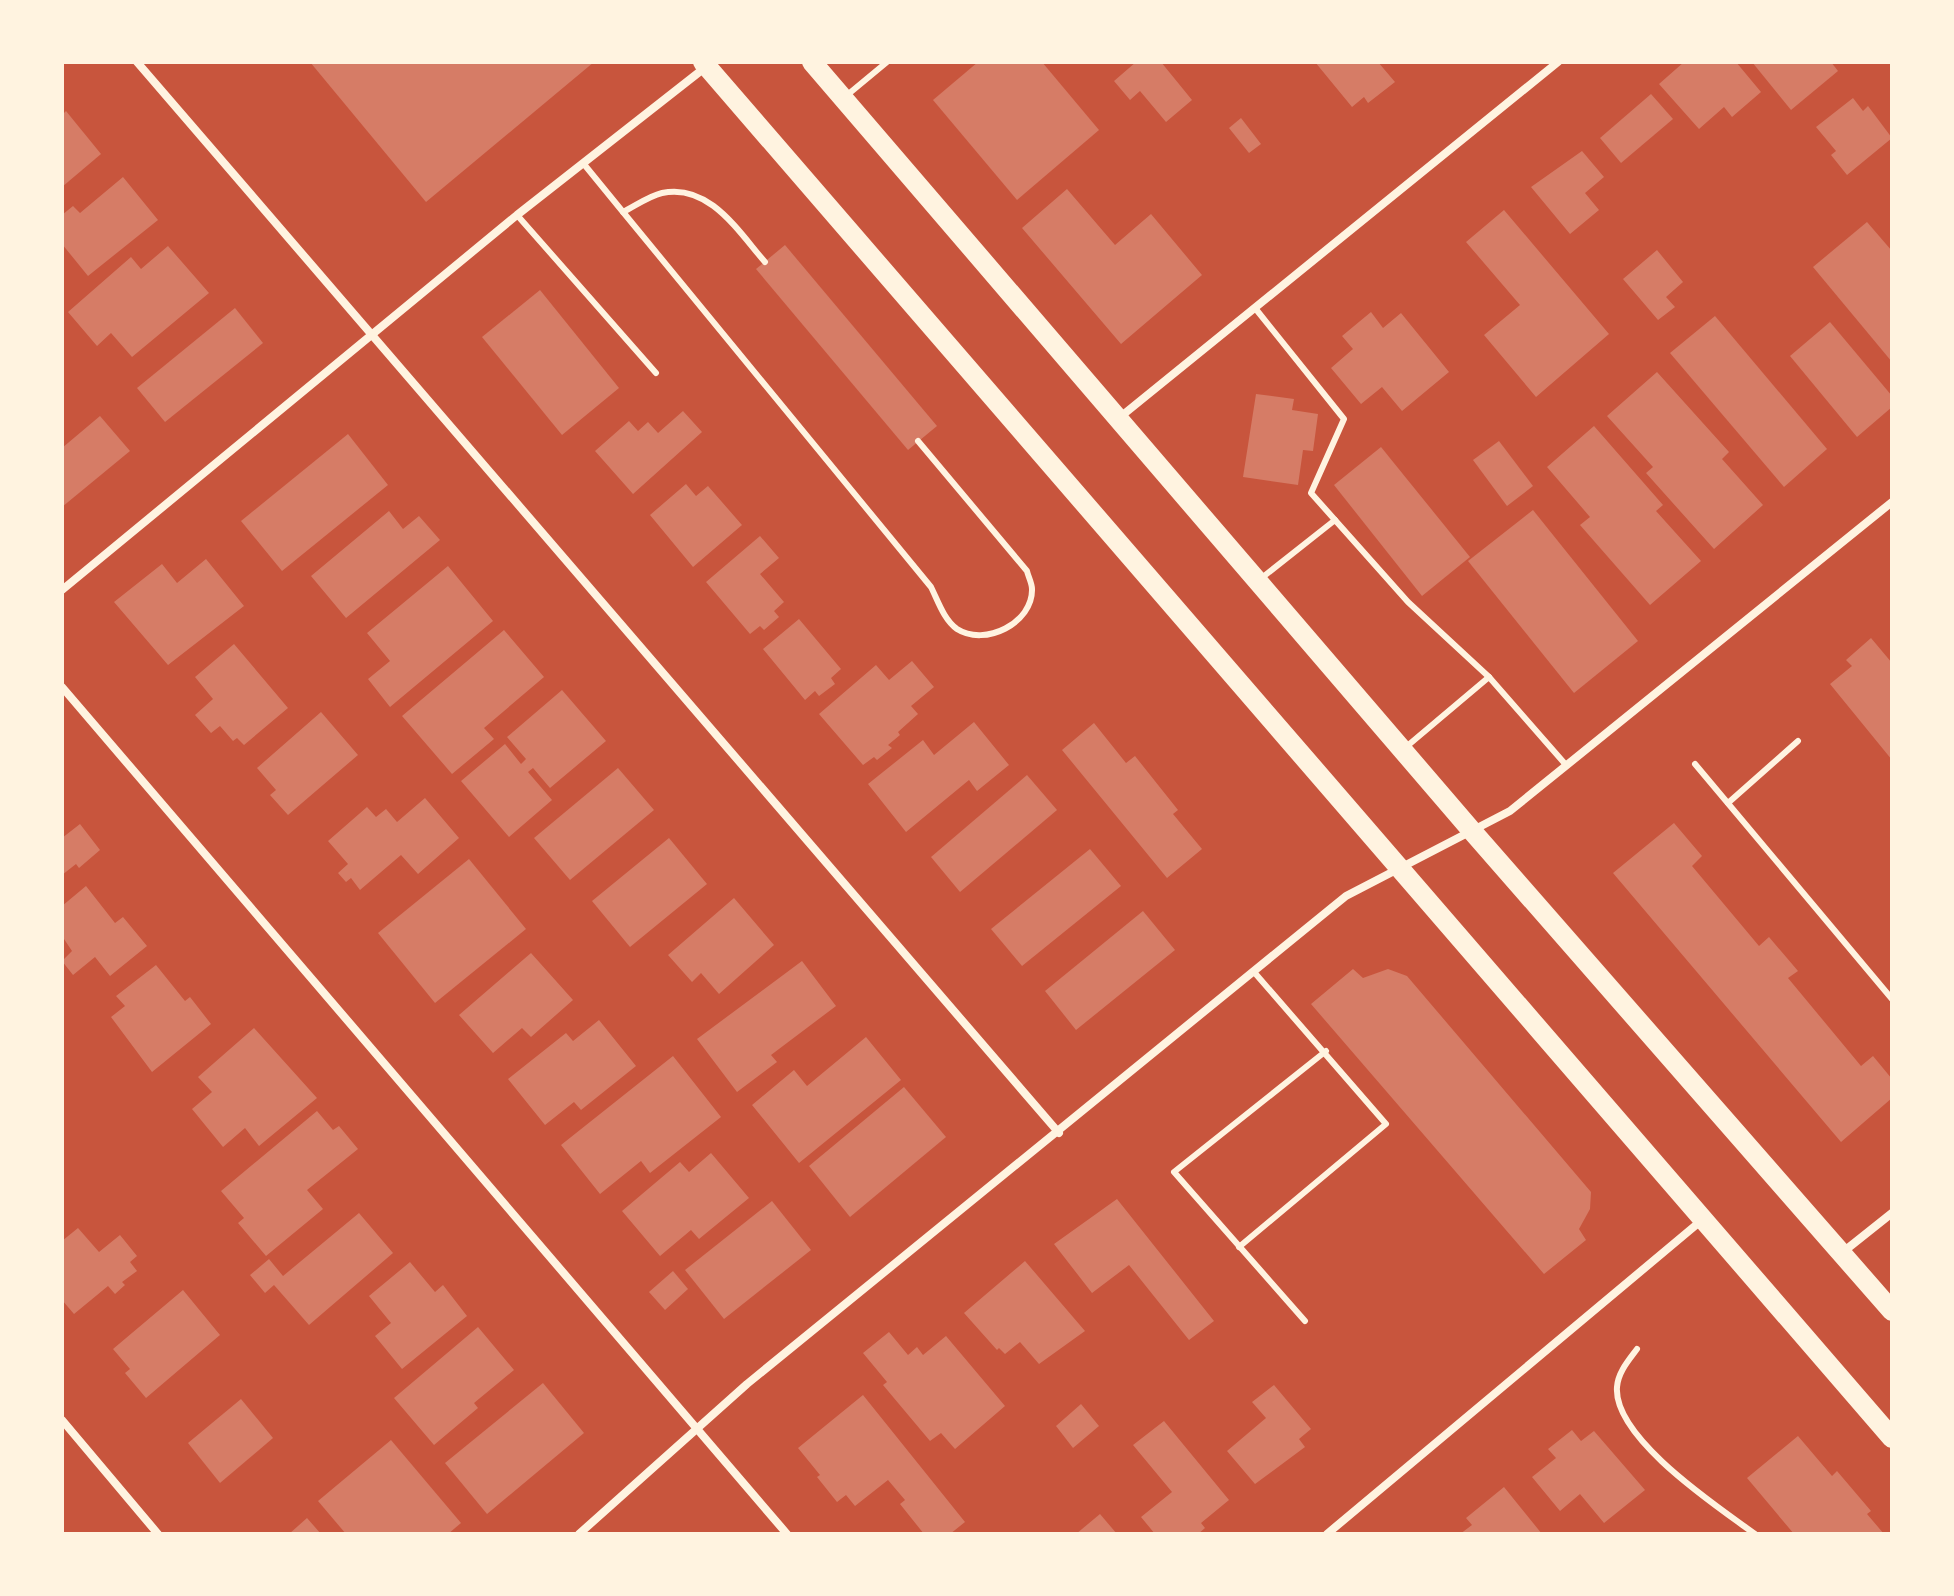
<svg xmlns="http://www.w3.org/2000/svg" width="1954" height="1596" font-family="'Titillium Web',sans-serif">
	<rect width="100%" height="100%" fill="#c8553d"/>
	<g fill="#d67c66">
		<path d="M310,62H594L426,202Z"/>
		<path d="M978,62H1042L1099,130L1017,200L933,100Z"/>
		<path d="M1136,62H1161L1192,100L1166,122L1140,91L1130,100L1114,81Z"/>
		<path d="M1315,62H1378L1395,82L1368,103L1364,97L1352,107Z"/>
		<path d="M1684,62H1736L1761,92L1732,117L1724,107L1699,129L1659,84Z"/>
		<path d="M1752,62H1831L1838,71L1791,110Z"/>
		<path d="M1651,94L1673,119L1621,163L1600,138Z"/>
		<path d="M1853,98L1863,111L1868,106L1892,138L1847,175L1831,155L1836,151L1816,127Z"/>
		<path d="M66,111L101,154L62,187V115Z"/>
		<path d="M1241,118L1261,144L1249,153L1229,128Z"/>
		<path d="M1582,151L1604,177L1585,193L1599,210L1570,234L1531,187Z"/>
		<path d="M123,177L158,220L88,276L62,244V215L73,206L80,213Z"/>
		<path d="M1067,189L1115,245L1151,214L1202,275L1121,344L1022,228Z"/>
		<path d="M1504,210L1609,334L1536,397L1484,335L1520,305L1466,242Z"/>
		<path d="M1867,222L1892,251V362L1813,267Z"/>
		<path d="M785,245L937,426L908,450L756,269Z"/>
		<path d="M168,246L209,293L132,357L111,333L97,346L68,312L131,257L141,269Z"/>
		<path d="M1657,250L1683,282L1666,297L1675,307L1658,320L1623,279Z"/>
		<path d="M540,290L619,388L562,435L482,337Z"/>
		<path d="M235,308L263,343L165,422L137,388Z"/>
		<path d="M1371,312L1383,328L1401,313L1449,372L1402,411L1382,387L1361,404L1331,368L1353,349L1342,336Z"/>
		<path d="M1715,316L1827,449L1784,487L1670,353Z"/>
		<path d="M1830,322L1892,396V407L1857,437L1790,356Z"/>
		<path d="M1657,372L1729,452L1722,459L1763,505L1714,549L1646,473L1653,467L1607,416Z"/>
		<path d="M1256,394L1294,399L1292,410L1318,414L1313,451L1303,450L1298,485L1243,477Z"/>
		<path d="M683,411L702,432L633,494L595,451L629,421L638,431L648,422L658,433Z"/>
		<path d="M100,416L130,451L62,507V448Z"/>
		<path d="M1594,426L1663,505L1656,511L1701,561L1650,605L1580,525L1590,517L1547,467Z"/>
		<path d="M348,434L388,485L282,571L241,521Z"/>
		<path d="M1499,441L1533,486L1507,506L1473,460Z"/>
		<path d="M1381,447L1470,557L1422,596L1334,485Z"/>
		<path d="M686,484L696,496L708,486L742,525L693,567L650,515Z"/>
		<path d="M1533,510L1638,641L1574,693L1468,561Z"/>
		<path d="M389,511L403,529L419,516L440,540L346,618L311,576Z"/>
		<path d="M760,536L779,558L760,574L784,602L774,611L779,617L764,630L760,626L750,634L706,582Z"/>
		<path d="M206,559L244,606L168,665L114,602L162,564L177,583Z"/>
		<path d="M448,566L493,621L390,707L368,679L390,661L367,633Z"/>
		<path d="M799,619L841,669L831,678L835,684L819,696L815,691L805,700L763,649Z"/>
		<path d="M504,630L544,677L484,728L494,739L452,774L402,716Z"/>
		<path d="M1871,638L1892,663V760L1830,684L1852,666L1846,660Z"/>
		<path d="M234,644L288,708L244,745L237,738L233,741L220,726L211,733L195,715L213,699L195,677Z"/>
		<path d="M912,661L934,687L911,706L918,714L898,732L900,735L888,745L892,748L877,760L874,757L863,765L819,714L876,665L889,680Z"/>
		<path d="M562,690L606,741L550,788L533,768L528,772L552,800L509,837L461,781L505,744L521,764L526,759L507,737Z"/>
		<path d="M321,712L358,755L288,815L270,795L276,790L257,768Z"/>
		<path d="M974,722L1009,765L977,791L969,780L906,832L868,784L923,740L934,755Z"/>
		<path d="M1094,723L1126,763L1135,756L1178,810L1173,814L1202,849L1167,878L1062,750Z"/>
		<path d="M618,768L654,810L570,880L534,838Z"/>
		<path d="M1027,775L1057,810L960,892L931,857Z"/>
		<path d="M425,798L459,838L418,874L401,855L360,890L351,878L346,882L338,873L348,864L328,841L367,807L376,817L386,809L397,822Z"/>
		<path d="M1674,823L1702,856L1692,866L1759,946L1769,937L1798,971L1788,978L1861,1066L1873,1056L1892,1079V1098L1841,1142L1613,873Z"/>
		<path d="M80,824L100,850L79,868L76,864L62,875V838Z"/>
		<path d="M669,838L707,884L630,947L592,901Z"/>
		<path d="M1090,849L1121,886L1022,966L991,929Z"/>
		<path d="M469,859L526,929L435,1003L378,933Z"/>
		<path d="M86,886L115,923L123,917L147,946L110,976L95,957L73,975L62,961L72,951L62,936V906Z"/>
		<path d="M734,898L774,945L719,994L701,973L692,982L668,955Z"/>
		<path d="M1143,911L1175,950L1076,1030L1045,991Z"/>
		<path d="M531,953L573,1000L531,1037L522,1028L493,1053L459,1015Z"/>
		<path d="M802,961L836,1006L771,1055L777,1062L737,1092L697,1039Z"/>
		<path d="M156,965L185,1001L190,997L211,1024L152,1072L111,1017L125,1006L116,996Z"/>
		<path d="M1353,969L1363,978L1388,969L1407,976L1591,1192L1590,1209L1579,1229L1586,1240L1544,1274L1311,1004Z"/>
		<path d="M599,1020L636,1066L581,1110L574,1102L545,1125L508,1079L566,1033L573,1041Z"/>
		<path d="M254,1028L317,1098L259,1146L245,1128L223,1147L192,1109L212,1092L198,1077Z"/>
		<path d="M866,1037L901,1080L799,1163L752,1105L794,1070L807,1086Z"/>
		<path d="M673,1056L721,1117L650,1173L641,1161L600,1194L561,1145Z"/>
		<path d="M904,1087L946,1137L850,1217L809,1166Z"/>
		<path d="M317,1111L333,1130L339,1126L358,1149L307,1190L323,1209L266,1256L238,1223L244,1218L221,1191Z"/>
		<path d="M711,1153L749,1198L699,1239L691,1230L660,1256L622,1211L680,1162L689,1172Z"/>
		<path d="M1117,1199L1214,1321L1189,1340L1129,1265L1092,1293L1054,1244Z"/>
		<path d="M772,1201L811,1250L724,1319L685,1270Z"/>
		<path d="M359,1213L393,1253L309,1325L274,1285L265,1293L250,1275L269,1259L283,1276Z"/>
		<path d="M78,1228L99,1252L120,1235L137,1256L130,1262L137,1271L122,1282L125,1285L115,1294L108,1286L74,1314L62,1300V1241Z"/>
		<path d="M1025,1261L1085,1331L1039,1364L1020,1342L1005,1354L999,1348L997,1350L964,1313Z"/>
		<path d="M410,1262L435,1292L443,1285L467,1316L402,1369L375,1336L391,1323L369,1296Z"/>
		<path d="M673,1271L688,1289L665,1310L649,1292Z"/>
		<path d="M183,1290L220,1335L146,1398L125,1373L130,1369L113,1349Z"/>
		<path d="M478,1327L514,1370L474,1403L478,1408L434,1445L394,1398Z"/>
		<path d="M889,1332L908,1355L917,1347L923,1355L946,1336L1005,1406L955,1449L941,1433L930,1441L883,1385L887,1382L863,1353Z"/>
		<path d="M543,1383L584,1433L487,1514L445,1463Z"/>
		<path d="M1274,1385L1311,1429L1299,1439L1305,1447L1255,1484L1227,1451L1266,1418L1252,1402Z"/>
		<path d="M863,1395L965,1522L950,1534H924L900,1504L905,1500L888,1480L855,1506L846,1495L837,1502L817,1477L820,1475L798,1448Z"/>
		<path d="M241,1399L273,1438L220,1483L188,1443Z"/>
		<path d="M1081,1404L1099,1426L1073,1448L1056,1426Z"/>
		<path d="M1164,1421L1229,1500L1201,1523L1205,1528L1198,1534H1155L1141,1517L1172,1492L1133,1445Z"/>
		<path d="M1572,1430L1581,1441L1594,1431L1645,1490L1604,1523L1580,1494L1560,1511L1532,1477L1556,1458L1548,1449Z"/>
		<path d="M1798,1436L1832,1476L1837,1471L1871,1511L1867,1514L1884,1534H1794L1747,1478Z"/>
		<path d="M391,1440L461,1523L448,1534H346L318,1501Z"/>
		<path d="M1504,1487L1542,1534H1460L1472,1525L1466,1518Z"/>
		<path d="M1100,1514L1117,1534H1076Z"/>
		<path d="M307,1518L321,1534H289Z"/>
	</g>
	<g fill="none" stroke-linecap="round" stroke-linejoin="round">
		<g stroke="#fff3e0" stroke-width="6">
			<path d="M846,96L887,62"/>
			<path d="M583,163L623,212"/>
			<path d="M517,215L656,373"/>
			<path d="M765,262C738,231 709,183 662,193C649,196 635,206 623,212L931,587C938,601 944,620 957,629C985,647 1033,623 1032,589C1032,583 1028,576 1027,571L918,441"/>
			<path d="M1255,308L1344,419L1311,493L1335,520"/>
			<path d="M1259,580L1335,520L1408,602L1489,677"/>
			<path d="M1406,747L1489,677L1566,765"/>
			<path d="M1695,764L1892,999"/>
			<path d="M1728,803L1798,741"/>
			<path d="M1239,1247L1386,1124L1254,972"/>
			<path d="M1305,1321L1174,1172L1326,1051"/>
			<path d="M1637,1349C1629,1360 1618,1372 1617,1387C1613,1438 1718,1507 1755,1534"/>
		</g>
		<g stroke="#fff3e0" stroke-width="8">
			<path d="M137,62L1059,1133"/>
			<path d="M1119,418L1558,62"/>
			<path d="M62,590L517,215L707,66"/>
			<path d="M62,687L787,1534"/>
			<path d="M1843,1252L1892,1213"/>
			<path d="M62,1420L158,1534"/>
			<path d="M579,1534L747,1384L1330,909L1346,896L1510,811L1892,502"/>
			<path d="M1327,1534L1702,1220"/>
		</g>
		<g stroke="#fff3e0" stroke-width="20">
			<path d="M703,62L1892,1438"/>
			<path d="M812,62L1472,831L1892,1311"/>
		</g>
	</g>
	<rect width="1954" height="1596" fill="none" stroke="#fff3e0" stroke-width="128"/>
</svg>
